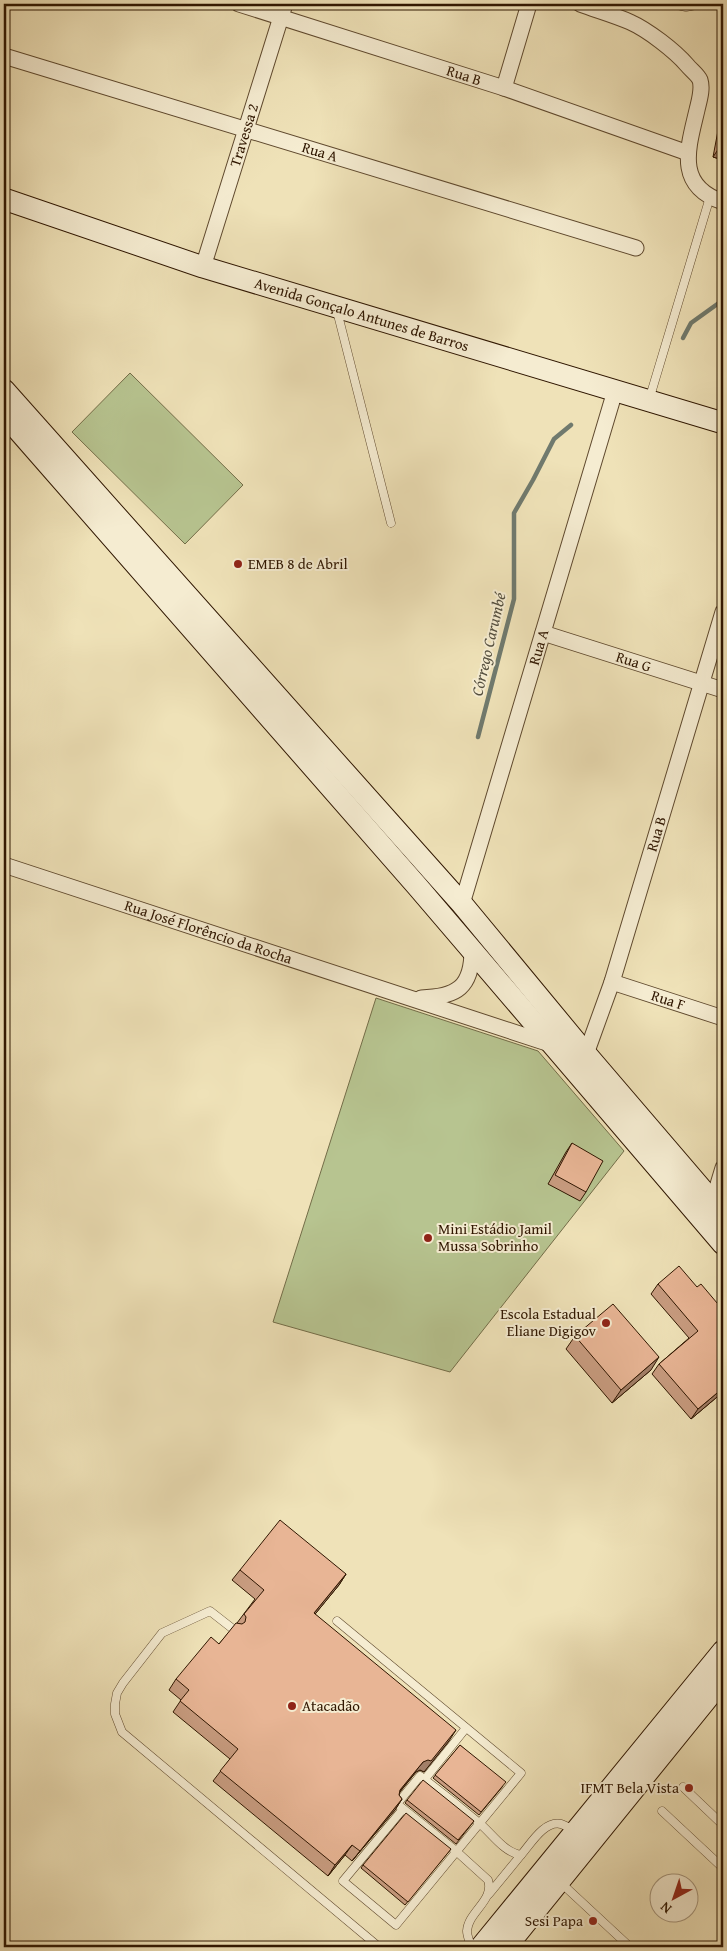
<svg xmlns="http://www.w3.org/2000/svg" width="727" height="1951" font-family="'Gentium Book Plus',serif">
	<rect width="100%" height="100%" fill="#efe2b8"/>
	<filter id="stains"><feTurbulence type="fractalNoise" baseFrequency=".004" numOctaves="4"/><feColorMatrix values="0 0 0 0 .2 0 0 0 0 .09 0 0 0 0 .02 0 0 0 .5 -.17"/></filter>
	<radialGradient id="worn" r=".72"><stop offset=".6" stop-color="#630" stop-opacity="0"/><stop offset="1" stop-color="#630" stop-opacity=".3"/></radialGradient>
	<g fill="#b7c490" stroke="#736d48">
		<path d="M130,373L243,485L185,544L72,432Z"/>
		<path d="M376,998L538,1051L624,1151L450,1372L273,1322Z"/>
	</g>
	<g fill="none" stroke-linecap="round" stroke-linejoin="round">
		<g stroke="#707a6e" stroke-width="4.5">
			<path d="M683,338L691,323L723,300"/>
			<path d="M478,737L514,599V513L533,480L554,439L571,425"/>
		</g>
		<defs>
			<g id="service">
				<path d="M673,4L686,7L701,4"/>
				<path d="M337,311L391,523"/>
				<path d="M649,400L710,197"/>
				<path d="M337,1621L521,1773L396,1925L343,1881L403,1809"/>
				<path d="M233,1629L210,1611L162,1633L123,1683L117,1693L115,1704V1714L122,1732L379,1947"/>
				<path d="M425,1779L466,1728"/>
				<path d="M683,1787L723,1825"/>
				<path d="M662,1811L723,1868"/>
				<path d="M560,1882L630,1947"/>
				<path d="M489,1894L521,1855"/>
				<path d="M471,1947C470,1942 467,1936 467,1931C468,1912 495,1900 488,1880L456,1851L397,1804L420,1776C440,1791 459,1806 478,1822C492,1833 503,1852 521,1855C530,1845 544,1820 561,1824C565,1825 571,1829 575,1831"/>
			</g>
			<g id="minor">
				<path id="s1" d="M239,4L504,88L688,153"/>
				<path d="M580,4C596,10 614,15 630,22C648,30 675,51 687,65C691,70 698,75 700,80C703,89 699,101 697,110C688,148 675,186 723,202"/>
				<path id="s2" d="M4,56L636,248"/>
				<path d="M504,88L529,4"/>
				<path id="s3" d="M203,267L285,4"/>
				<path id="s4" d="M543,633L723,690"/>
				<path id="s5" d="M4,865L553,1045"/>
				<path id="s6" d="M462,904L615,391"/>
				<path id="s7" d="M612,982L723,1018"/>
				<path d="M421,998C457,997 472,987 472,950"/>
				<path id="s8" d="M586,1054L612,982L723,612"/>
				<path d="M713,1201L723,1168"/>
			</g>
			<g id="secondary">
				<path id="s9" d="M4,199L203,267L723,423"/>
				<path d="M4,390L462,904L586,1054L723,1214"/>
				<path d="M4,414L417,886L723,1244"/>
				<path d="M481,1947L723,1651"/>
				<path d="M506,1947L723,1679"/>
			</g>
		</defs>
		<use href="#service" stroke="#5f492e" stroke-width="9"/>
		<use href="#minor" stroke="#5f492e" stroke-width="17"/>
		<use href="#secondary" stroke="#2f1600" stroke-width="23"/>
		<use href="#service" stroke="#f5ecd1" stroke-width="8"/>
		<use href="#minor" stroke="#f5ecd1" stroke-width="15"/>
		<use href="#secondary" stroke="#f5ecd1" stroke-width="21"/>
	</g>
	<g fill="#c89c80" stroke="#2f1600">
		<path d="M723,104V160L713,157Z"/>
		<path d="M572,1143L586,1192L580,1201L548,1184L566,1152Z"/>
		<path d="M658,1284L697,1287L723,1310V1392L691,1419L652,1374L659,1364L689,1338L651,1294Z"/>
		<path d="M575,1336L651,1370L612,1403L566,1349Z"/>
		<path d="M240,1570L346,1574L339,1585L315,1614L449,1741L424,1772L420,1770L416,1772L400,1792L399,1795L402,1799L395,1810L352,1861L345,1855L328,1876L213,1781L230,1759L173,1712L181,1700L169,1690L176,1679L219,1644L237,1623L255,1599L232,1580Z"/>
		<path d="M460,1745L503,1786L479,1815L433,1778Z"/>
		<path d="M407,1800L474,1821L456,1844L405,1803Z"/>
		<path d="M451,1849L405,1905L361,1868L363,1865Z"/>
	</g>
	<g fill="#a27f68" stroke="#2f1600">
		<path d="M721,145H723V160L713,157Z"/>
		<path d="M659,1357L651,1370L612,1403L621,1390Z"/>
		<path d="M723,1388V1392L691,1419L698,1409Z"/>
		<path d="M346,1574L339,1585L307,1624L314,1613Z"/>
		<path d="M456,1730L449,1741L424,1772L420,1770L416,1772L393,1800L400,1790L423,1762Z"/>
		<path d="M402,1799L395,1810L352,1861L360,1851Z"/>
		<path d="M352,1845L345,1855L328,1876L335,1865Z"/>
	</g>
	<g fill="#e8b595" stroke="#2f1600">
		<path d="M723,136V145H721Z"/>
		<path d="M572,1143L603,1161L586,1192L555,1175Z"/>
		<path d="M679,1266L697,1287L701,1284L723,1310V1388L698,1409L659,1364L698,1331L658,1284Z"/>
		<path d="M613,1304L659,1357L621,1390L575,1336Z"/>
		<path d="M280,1520L346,1574L314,1613L456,1730L431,1761L428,1760L423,1762L400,1790L399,1795L402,1799L360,1851L352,1845L335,1865L220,1771L238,1749L180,1701L189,1690L176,1679L211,1637L219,1644L236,1623L242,1624L245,1622L246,1617L244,1614L264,1590L240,1570Z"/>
		<path d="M460,1745L506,1782L481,1812L435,1775Z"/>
		<path d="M423,1780L474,1821L458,1840L407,1800Z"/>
		<path d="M406,1813L451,1849L408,1902L363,1865Z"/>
	</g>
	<g fill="#8f2418" stroke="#f5ecd1" stroke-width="2">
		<circle cx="238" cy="564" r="5"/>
		<circle cx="428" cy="1238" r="5"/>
		<circle cx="606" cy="1323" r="5"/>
		<circle cx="292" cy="1706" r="5"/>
		<circle cx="689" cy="1788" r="5"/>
		<circle cx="593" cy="1921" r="5"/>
	</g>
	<g text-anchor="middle" stroke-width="4" stroke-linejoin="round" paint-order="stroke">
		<g font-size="15" fill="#2f1600" stroke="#f5ecd1">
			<text dy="5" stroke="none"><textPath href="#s1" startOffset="236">Rua B</textPath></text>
			<text dy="5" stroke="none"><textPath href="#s3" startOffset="138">Travessa 2</textPath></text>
			<text dy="5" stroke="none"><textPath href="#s2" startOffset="330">Rua A</textPath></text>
			<text dy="5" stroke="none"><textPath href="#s9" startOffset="376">Avenida Gonçalo Antunes de Barros</textPath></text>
			<text dy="5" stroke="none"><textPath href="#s6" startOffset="268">Rua A</textPath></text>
			<text dy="5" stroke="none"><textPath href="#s4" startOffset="95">Rua G</textPath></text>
			<text dy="5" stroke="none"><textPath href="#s8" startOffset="231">Rua B</textPath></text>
			<text dy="5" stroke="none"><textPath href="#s5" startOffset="215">Rua José Florêncio da Rocha</textPath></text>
			<text dy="5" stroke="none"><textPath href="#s7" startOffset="59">Rua F</textPath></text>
		</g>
		<g font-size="15" fill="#2f1600" stroke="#f5ecd1" text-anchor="start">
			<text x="248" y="569">EMEB 8 de Abril</text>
			<text x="438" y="1234">Mini Estádio Jamil<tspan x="438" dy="17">Mussa Sobrinho</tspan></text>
			<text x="596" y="1319" text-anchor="end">Escola Estadual<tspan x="596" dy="17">Eliane Digigov</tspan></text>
			<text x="302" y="1711">Atacadão</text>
			<text x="679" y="1793" text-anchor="end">IFMT Bela Vista</text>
			<text x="583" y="1926" text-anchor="end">Sesi Papa</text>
		</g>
		<g font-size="16" font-style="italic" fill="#555040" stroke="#f5ecd1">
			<text transform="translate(488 644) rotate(-77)" y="6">Córrego Carumbé</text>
		</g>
	</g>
	<rect width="727" height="1951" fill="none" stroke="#efe2b8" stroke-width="20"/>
	<rect x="5" y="5" width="717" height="1941" fill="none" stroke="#2f1600" stroke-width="2.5"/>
	<rect x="10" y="10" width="707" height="1931" fill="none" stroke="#2f1600"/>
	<g transform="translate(674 1898) rotate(220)"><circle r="24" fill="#f5ecd1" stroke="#a6967d"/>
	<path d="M0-4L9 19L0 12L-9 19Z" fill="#8f2418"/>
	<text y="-8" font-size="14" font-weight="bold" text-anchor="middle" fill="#2f1600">N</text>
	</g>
	<rect width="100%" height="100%" filter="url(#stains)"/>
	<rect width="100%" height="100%" fill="url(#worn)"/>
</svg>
